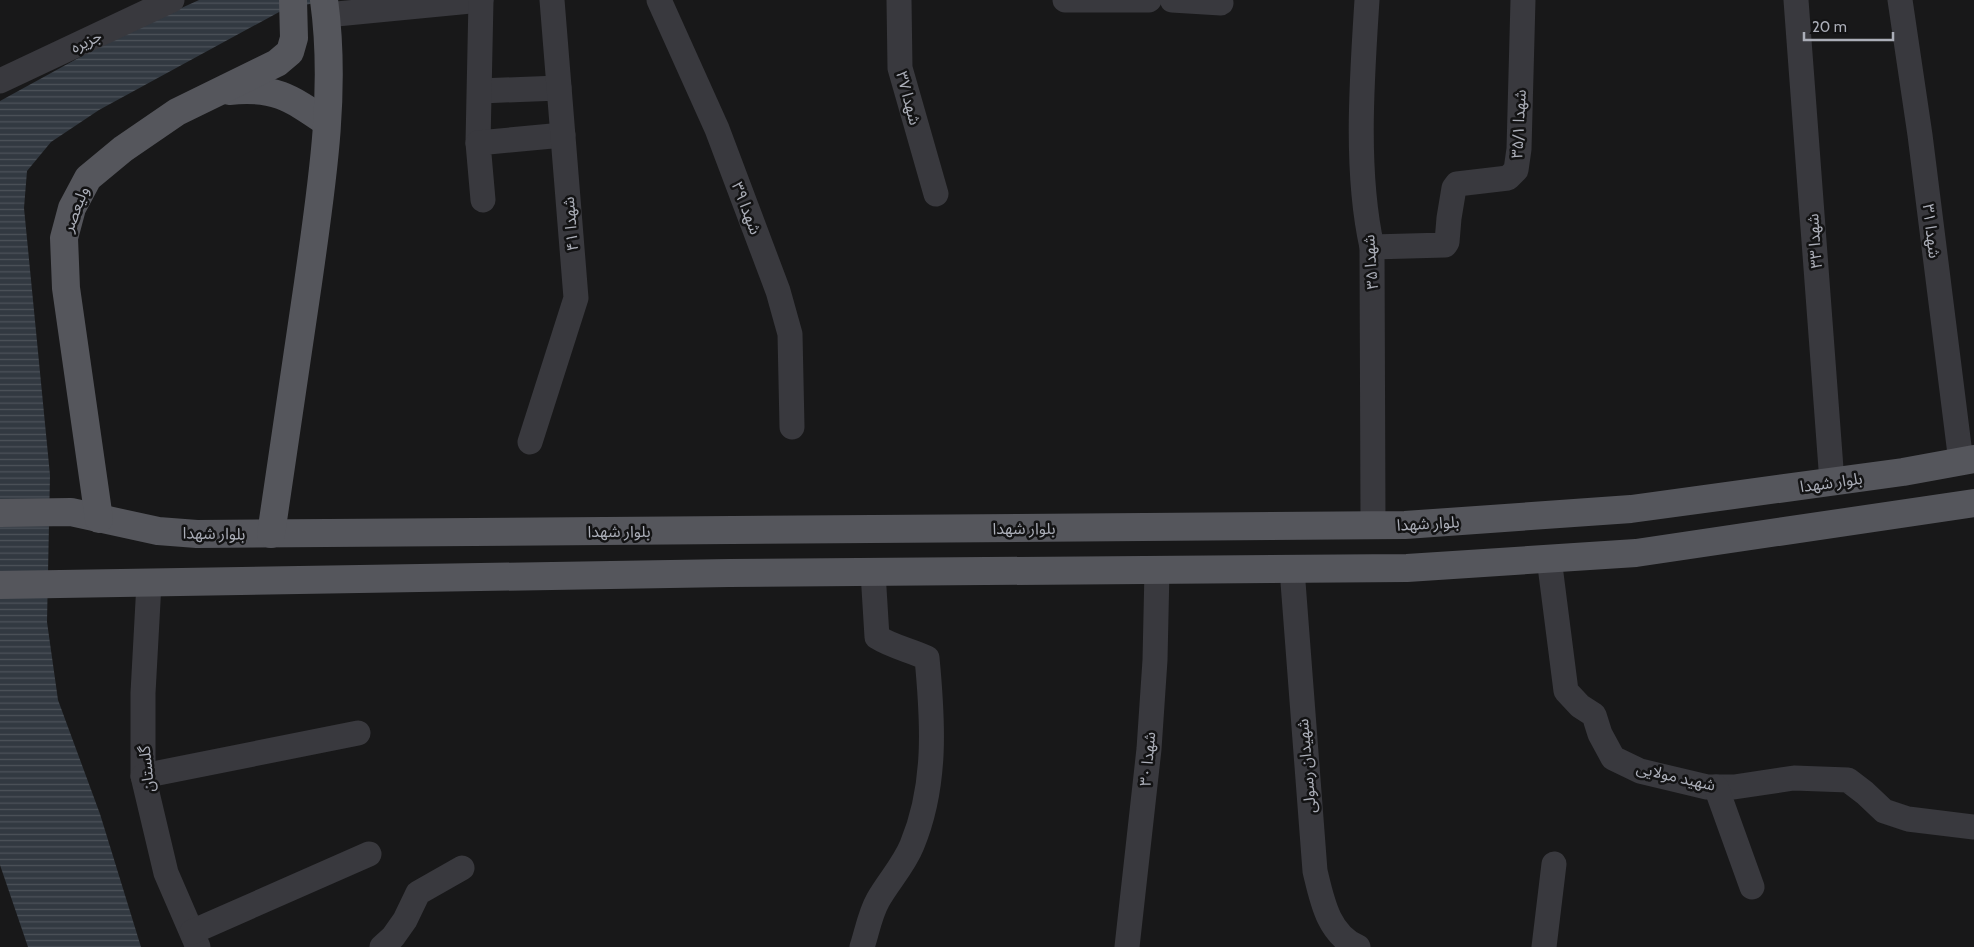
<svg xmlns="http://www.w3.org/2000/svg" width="1974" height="947" font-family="Cabin,'Noto Sans Arabic',sans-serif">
	<defs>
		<pattern id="water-rules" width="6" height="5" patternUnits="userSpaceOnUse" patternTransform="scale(1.25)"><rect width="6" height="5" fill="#323941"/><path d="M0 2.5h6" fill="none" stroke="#4d535a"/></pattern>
	</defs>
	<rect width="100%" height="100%" fill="#181819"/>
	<path fill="url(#water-rules)" d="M199,0H326L281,11L99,110L51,142L27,171L24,208L50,475L47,622L58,700L100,814L141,947H28L0,865V101L113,39Z"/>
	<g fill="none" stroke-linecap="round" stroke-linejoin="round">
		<g stroke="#39393e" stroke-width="25">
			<path d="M659,0L717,129L778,291L790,334L792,427"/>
			<path d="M899,0L900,68L936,194"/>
			<path d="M1065,0H1149"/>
			<path d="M1172,0L1221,3"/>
			<path d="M1367,0C1362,78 1355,171 1372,247L1373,525"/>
			<path d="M1796,0L1832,482"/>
			<path d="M1900,0L1920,135L1961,462"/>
			<path d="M326,15L481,0"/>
			<path d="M0,81L172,0"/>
			<path d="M480,91L559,88"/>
			<path d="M478,143L481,0"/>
			<path d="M483,200L478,143L563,135"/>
			<path d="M1372,247L1445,245L1447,242L1449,218L1454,188L1457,184L1508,178L1516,170L1519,149L1523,0"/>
			<path d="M530,442L576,298L552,0"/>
			<path d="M1549,558L1566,691L1580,706L1594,715L1600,734L1613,758L1640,771L1707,787H1734L1794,778L1848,780L1865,793L1884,811L1908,819L1974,827"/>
			<path d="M1292,569L1315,871C1322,900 1328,934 1358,947"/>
			<path d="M149,583L143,693V776L166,873L198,947"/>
			<path d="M143,776L358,733"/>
			<path d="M1716,787L1752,887"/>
			<path d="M192,932L369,854"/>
			<path d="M382,947L393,937L405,920L418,893L462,868"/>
			<path d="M862,947C867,932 870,914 878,900C888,882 904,865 912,845C937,785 933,721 927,658C910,650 893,647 877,637L873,572"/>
			<path d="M1127,947L1149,749L1155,660L1157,570"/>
			<path d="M1544,947L1554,864"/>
		</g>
		<g stroke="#55565c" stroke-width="28">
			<path d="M229,91C274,86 291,98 326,122"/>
			<path d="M0,513L71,512L158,531L197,534L1405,525L1631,509L1903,472L1974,459"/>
			<path d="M99,519L66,288L64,238L72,208L88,178L123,149L177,112L277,63L290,52L294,38L293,0"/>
			<path d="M271,534C283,450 295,366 308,283C321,190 337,93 324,0"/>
			<path d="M0,585L729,573L1407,568L1636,553L1974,503"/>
		</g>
	</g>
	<g text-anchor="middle" stroke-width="5" stroke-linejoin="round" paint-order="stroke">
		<g font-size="16" fill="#abaeb8" stroke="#131314">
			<text transform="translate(86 41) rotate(-25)" y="6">جزیره</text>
			<text transform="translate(909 98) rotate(75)" y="6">شهدا ۳۷</text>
			<text transform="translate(1518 124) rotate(-87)" y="6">شهدا ۳۵/۱</text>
			<text transform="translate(747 208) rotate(69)" y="6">شهدا ۳۹</text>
			<text transform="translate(75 209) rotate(-69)" y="6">ولیعصر</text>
			<text transform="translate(570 224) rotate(-95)" y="6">شهدا ۴۱</text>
			<text transform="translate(1932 231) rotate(83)" y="6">شهدا ۳۱</text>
			<text transform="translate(1814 241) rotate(-94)" y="6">شهدا ۳۳</text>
			<text transform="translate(1370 262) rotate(-94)" y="6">شهدا ۳۵</text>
			<text transform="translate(1831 482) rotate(-8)" y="6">بلوار شهدا</text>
			<text transform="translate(1428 523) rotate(-3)" y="6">بلوار شهدا</text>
			<text x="1024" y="534">بلوار شهدا</text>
			<text x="619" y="537">بلوار شهدا</text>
			<text transform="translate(214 533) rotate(1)" y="6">بلوار شهدا</text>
			<text transform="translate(1147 759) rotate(-85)" y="6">شهدا ۳۰</text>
			<text transform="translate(1306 766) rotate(-95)" y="6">شهیدان رسولی</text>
			<text transform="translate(146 769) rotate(-96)" y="6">گلستان</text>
			<text transform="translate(1676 776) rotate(13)" y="6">شهید مولایی</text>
		</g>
	</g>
	<path d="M1804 32v8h89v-8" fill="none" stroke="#abaeb8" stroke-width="2.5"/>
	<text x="1812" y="32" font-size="15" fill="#abaeb8" stroke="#131314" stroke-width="4" paint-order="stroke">20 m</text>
</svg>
